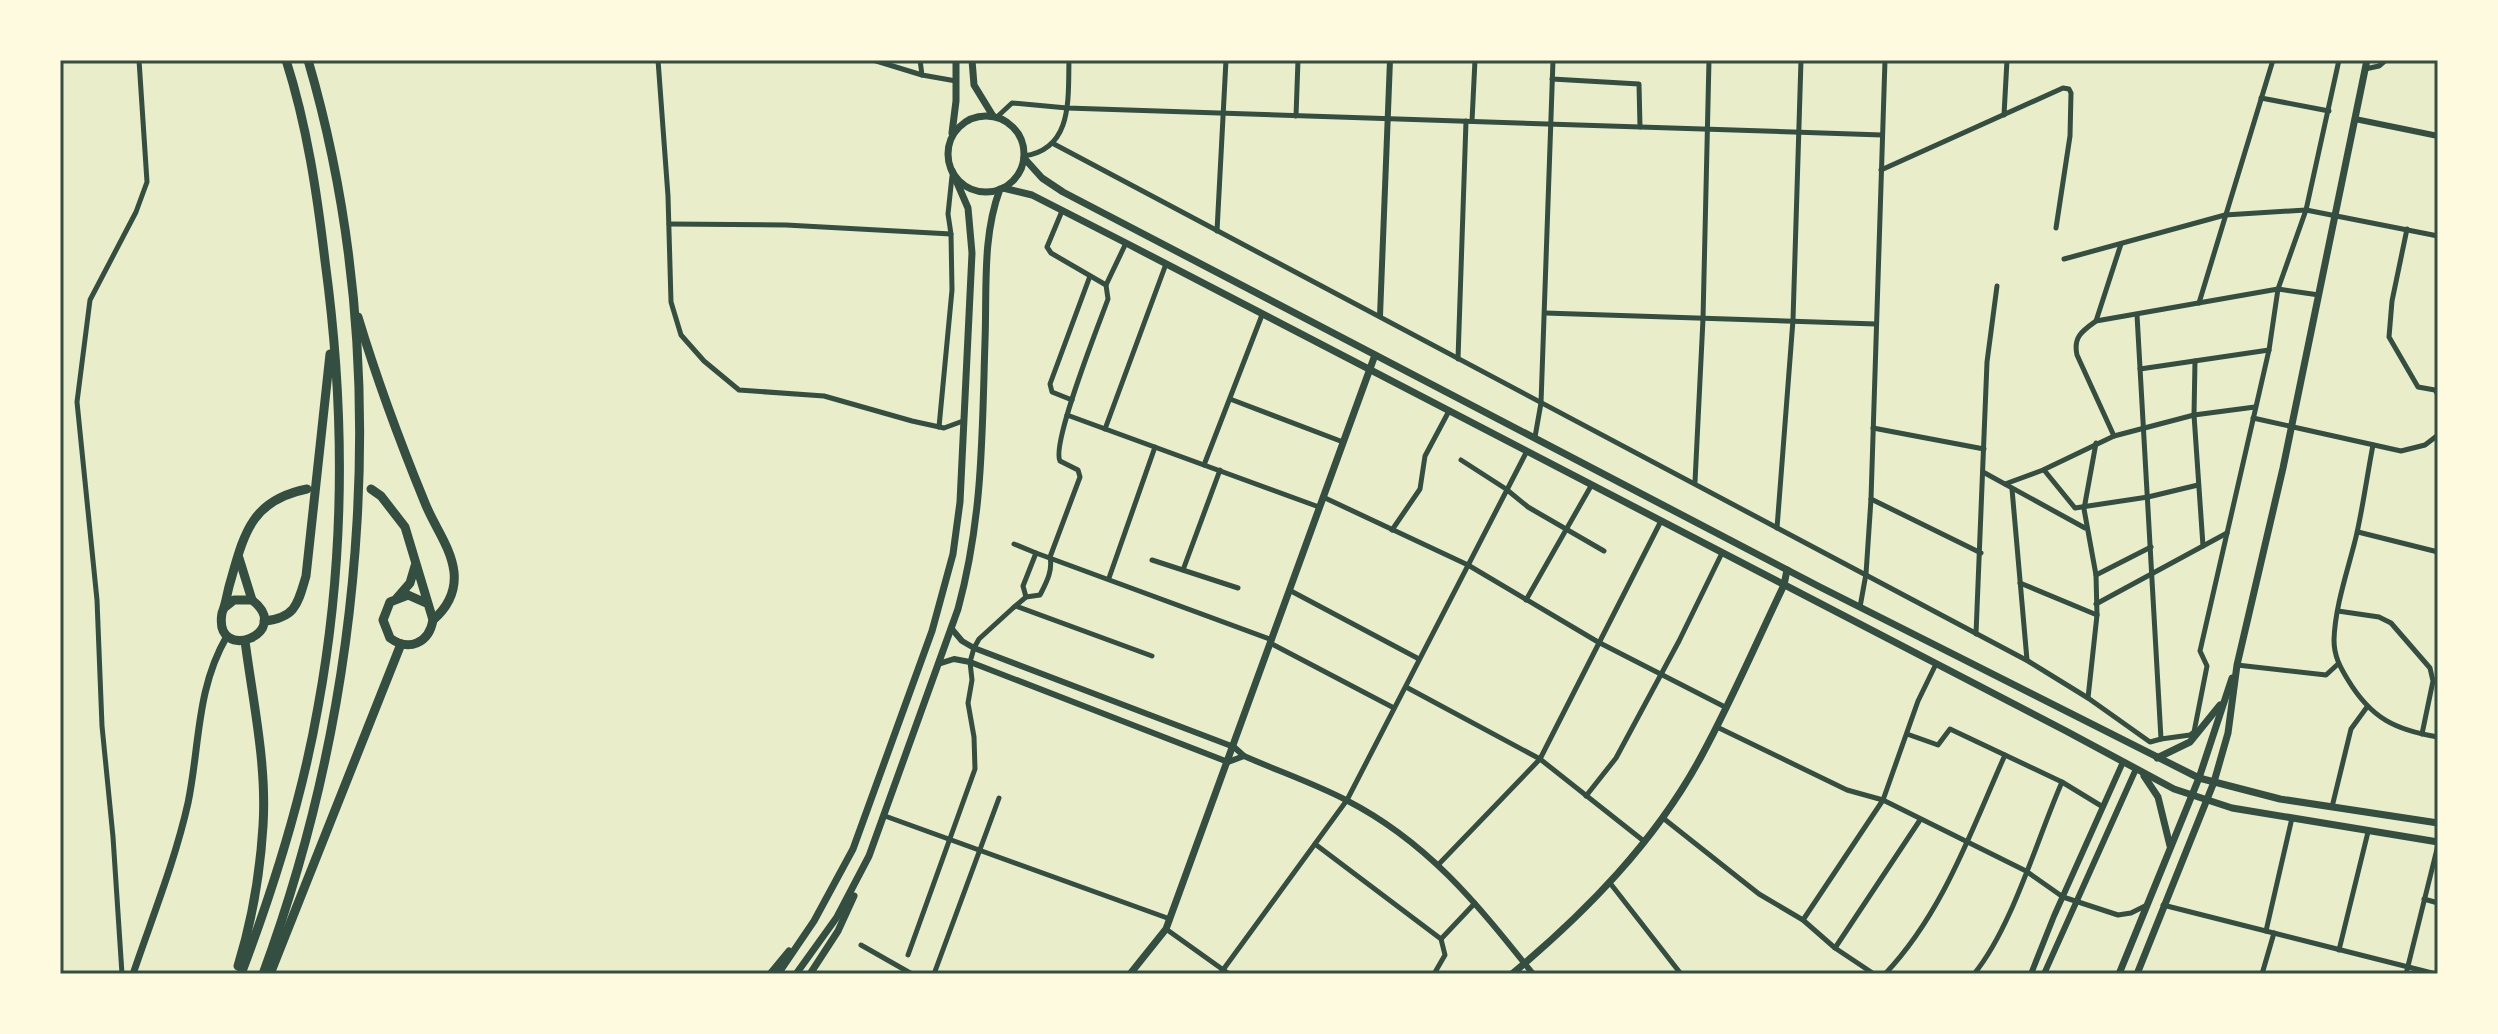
<svg xmlns="http://www.w3.org/2000/svg" width="2498" height="1034" font-family="'Alegreya Sans',sans-serif">
	<rect width="100%" height="100%" fill="#e9edc9"/>
	<g fill="none" stroke-linecap="round" stroke-linejoin="round">
		<g stroke="#344e41" stroke-width="5">
			<path d="M658,60L668,196L671,302L681,335L704,361L739,390L824,396L912,421L944,428L963,421"/>
			<path d="M873,60L922,75"/>
			<path d="M920,60L922,75L956,81"/>
			<path d="M2365,69L2379,66L2386,60"/>
			<path d="M1552,79L1639,84L1640,127"/>
			<path d="M2261,98L2329,111"/>
			<path d="M2004,115L2007,60"/>
			<path d="M1296,116L1298,60"/>
			<path d="M997,117L1012,103L1067,108L1882,135"/>
			<path d="M1472,121L1475,60"/>
			<path d="M1054,144L2028,661L2088,698L2150,742L2161,739"/>
			<path d="M1024,156C1073,149 1068,99 1069,60"/>
			<path d="M1881,170L2063,88L2069,89L2071,93L2070,136L2056,228"/>
			<path d="M1062,211L1047,247L1051,253L1106,285"/>
			<path d="M669,224L786,225L951,234L948,214L952,176"/>
			<path d="M2407,229L2392,301L2389,337L2418,387L2435,390L2438,395"/>
			<path d="M1217,231L1226,60"/>
			<path d="M2064,259L2225,215L2306,210L2438,236"/>
			<path d="M2199,303L2273,60"/>
			<path d="M1545,313L1876,324"/>
			<path d="M2137,315L2161,739L2190,735L2194,732L2207,666L2200,651L2269,350L2278,289L2306,210L2339,60"/>
			<path d="M2096,321L2121,244"/>
			<path d="M1458,359L1466,121"/>
			<path d="M2195,361L2194,415L2203,546"/>
			<path d="M2140,369L2269,350"/>
			<path d="M1230,399L1343,442"/>
			<path d="M1072,400L1052,392L1050,384L1090,276"/>
			<path d="M1067,415L1319,507"/>
			<path d="M2253,418L2401,451L2425,445L2438,435"/>
			<path d="M939,427L952,290L951,234"/>
			<path d="M1873,428L1984,449"/>
			<path d="M1105,429L1166,264"/>
			<path d="M2114,436L2077,355C2073,337 2082,331 2096,321L2278,289L2319,295"/>
			<path d="M1535,437L1541,403L1553,60"/>
			<path d="M2373,445C2367,476 2363,507 2356,537C2348,570 2335,606 2334,640C2334,656 2340,667 2348,680C2371,718 2395,730 2438,737"/>
			<path d="M1461,460L1506,489L1528,507L1604,551"/>
			<path d="M1204,465L1262,315"/>
			<path d="M2044,470L2075,508L2148,497L2198,485"/>
			<path d="M1983,472L2085,528"/>
			<path d="M1695,482L1703,319L1709,60"/>
			<path d="M2005,484L2043,470L2114,436L2194,415L2255,407"/>
			<path d="M2012,489L2027,660"/>
			<path d="M1323,497L1468,565L1598,642L1725,707"/>
			<path d="M1871,499L1981,553"/>
			<path d="M1777,528L1793,320L1801,60"/>
			<path d="M1392,530L1420,489L1425,456L1449,411"/>
			<path d="M2358,532L2438,552"/>
			<path d="M1014,544L1036,553"/>
			<path d="M1152,560L1238,588"/>
			<path d="M1183,570L1220,470"/>
			<path d="M2096,575L2151,547"/>
			<path d="M1109,578L1155,447"/>
			<path d="M2020,583L2097,615"/>
			<path d="M1291,591L1419,659"/>
			<path d="M1026,597L1023,586L1036,553L1272,640"/>
			<path d="M1526,600L1591,486"/>
			<path d="M2096,604L2227,533"/>
			<path d="M1016,606L1152,656"/>
			<path d="M1860,607L1866,574L1871,499L1885,60"/>
			<path d="M2338,611L2379,617L2391,623L2430,668L2433,681L2422,734"/>
			<path d="M1976,634L1987,362L1997,286"/>
			<path d="M1272,644L1394,708"/>
			<path d="M2237,665L2326,675L2338,664"/>
			<path d="M1406,687L1540,759L1645,842"/>
			<path d="M2088,698L2097,615L2096,575L2084,509L2096,443"/>
			<path d="M1717,727L1847,790L1883,800L2026,871L2063,897L2118,915L2131,913L2147,905"/>
			<path d="M1907,734L1938,745L1950,729L2062,782L2103,807"/>
			<path d="M1586,796L1616,758L1679,641L1722,553"/>
			<path d="M2332,807L2351,729L2367,707"/>
			<path d="M885,816L1170,919"/>
			<path d="M1663,818L1759,894L1803,920L1835,948L1874,974"/>
			<path d="M1315,844L1441,939L1445,955L1434,974"/>
			<path d="M1438,865L1540,759L1661,521"/>
			<path d="M1610,883L1681,974"/>
			<path d="M2424,899L2438,903"/>
			<path d="M2163,905L2436,974"/>
			<path d="M1803,920L1883,800L1918,701L1936,664"/>
			<path d="M1166,929L1229,974"/>
			<path d="M2266,931L2292,818"/>
			<path d="M1441,939L1475,903"/>
			<path d="M861,945L912,974"/>
			<path d="M1835,948L1920,820"/>
			<path d="M2339,950L2368,832"/>
			<path d="M908,955L975,769L974,737L968,703L972,680L970,662L974,648L979,639L1013,608L1026,597L1040,595C1046,583 1053,571 1050,557L1080,477L1078,470L1060,461C1051,444 1099,324 1108,299L1106,285L1126,243"/>
			<path d="M122,974L113,837L102,726L97,600L77,402L90,300L136,212L147,182L139,60"/>
			<path d="M934,974L999,798"/>
			<path d="M1220,974L1347,800L1527,451"/>
			<path d="M1885,974C1943,913 1971,831 2005,755"/>
			<path d="M1974,974C2012,928 2037,839 2062,782"/>
			<path d="M2262,974L2274,933"/>
			<path d="M2406,974L2438,845"/>
		</g>
		<g stroke="#344e41" stroke-width="6">
			<path d="M2355,119L2438,136"/>
			<path d="M1380,316L1390,60"/>
			<path d="M951,628L962,641L974,648L1234,747L1244,756C1278,771 1313,783 1346,800C1428,842 1477,904 1533,974"/>
			<path d="M938,664L954,659L970,662L1228,762L1244,756"/>
			<path d="M2031,974L2054,916L2123,762"/>
			<path d="M2044,974L2136,769"/>
		</g>
		<g stroke="#344e41" stroke-width="7">
			<path d="M1024,158L1042,178L1063,192L1820,587L2199,778L2280,799L2438,823"/>
			<path d="M1003,188L1032,195L1126,243L2066,731L2174,789L2232,808L2438,842"/>
			<path d="M2157,758L2190,742L2220,705"/>
			<path d="M2144,776L2158,797L2170,846"/>
			<path d="M133,974C152,918 175,861 188,803C200,745 196,689 227,636"/>
			<path d="M1130,974L1166,929L1375,355"/>
			<path d="M1512,974C1586,912 1656,841 1702,755C1732,700 1757,641 1784,585L1787,570"/>
			<path d="M2119,974L2199,778L2232,678"/>
			<path d="M2137,974L2214,782L2228,733L2237,665L2283,468L2367,60"/>
		</g>
		<g stroke="#344e41" stroke-width="7">
			<path d="M972,60L974,85L993,116"/>
			<circle cx="986" cy="154" r="38"/>
			<path d="M952,133L956,101V60"/>
			<path d="M770,974L789,951"/>
			<path d="M778,974L814,921L853,849L932,631L953,554L960,502L972,253L968,208L952,171"/>
			<path d="M796,974L837,917L869,856L958,609C983,517 982,435 985,341C987,290 982,237 1000,189"/>
			<path d="M810,974L838,931L854,896"/>
		</g>
		<g stroke="#344e41" stroke-width="9">
			<path d="M358,317C377,380 400,442 425,503C434,526 451,547 454,572C456,592 448,607 433,620"/>
			<path d="M371,489L381,496L405,527L433,620C429,643 409,652 390,638L383,620L390,602L408,595L426,603"/>
			<path d="M239,558L252,600"/>
			<path d="M397,598L410,583L415,566"/>
			<path d="M224,608L234,600H252C295,633 213,665 222,613C226,604 227,593 230,583C244,534 251,500 307,489"/>
			<path d="M264,621C296,618 298,603 306,576L330,354"/>
			<path d="M238,966C252,921 260,874 263,826C267,765 253,702 245,641"/>
			<path d="M241,974C274,887 302,799 318,707C345,561 345,408 325,261C317,193 307,126 286,60"/>
			<path d="M263,974C368,689 394,353 308,60"/>
			<path d="M270,974L401,644"/>
		</g>
	</g>
	<rect width="2498" height="1034" fill="none" stroke="#fefae0" stroke-width="124"/>
	<rect x="62" y="62" width="2374" height="910" fill="none" stroke="#344e41" stroke-width="3"/>
</svg>
